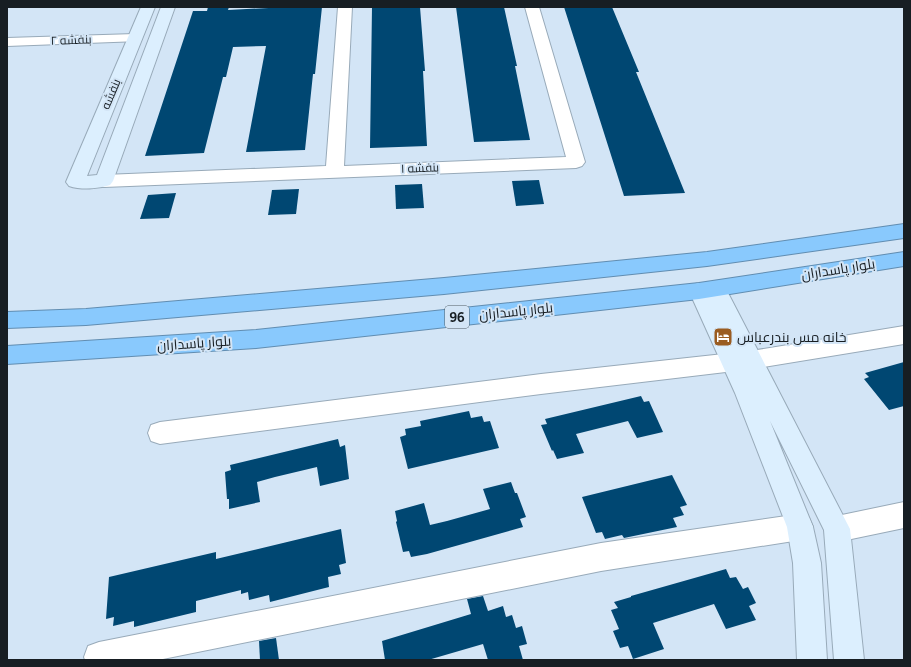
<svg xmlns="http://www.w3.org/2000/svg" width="911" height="667" font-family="Figtree,Cairo,sans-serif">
	<rect width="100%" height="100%" fill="#d3e5f6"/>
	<g fill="#004772">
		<path d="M208,7H229L228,10L288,7H322L315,74H313L305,150L246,152L266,46L233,47L226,77H223L204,153L145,156L193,11H207Z"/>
		<path d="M372,7H420L425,71H423L427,146L370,148Z"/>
		<path d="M456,7H504L517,66H515L530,140L474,142Z"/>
		<path d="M564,7H612L639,72H636L685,193L624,196Z"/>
		<path d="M539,180L544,204L516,206L512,181Z"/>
		<path d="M422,184L424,208L396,209L395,185Z"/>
		<path d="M299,189L296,214L268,215L272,190Z"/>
		<path d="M176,193L169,218L140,219L148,195Z"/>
		<path d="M904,362V406L889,410L864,379L869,377L865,373Z"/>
		<path d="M641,396L644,402L649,401L663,432L637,438L628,421L576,434L584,453L557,459L553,450L552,451L541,425L547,424L545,419Z"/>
		<path d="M469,411L471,418L482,416L484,422L490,421L499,448L408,469L400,437L406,435L405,429L421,426L420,421Z"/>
		<path d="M338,439L340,447L345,445L349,479L320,486L317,467L275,477L257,482L260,502L229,509V499H227L225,472L231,470L230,465Z"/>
		<path d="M672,475L687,505L680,507L684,515L673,518L677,527L624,538L622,535L605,539L602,532L596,533L582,497Z"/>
		<path d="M511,482L515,493H517L526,517L520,519L523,527L427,554L411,557L409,551L403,552L396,522L397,521L395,511L424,503L430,525L447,521L490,509L483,489Z"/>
		<path d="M341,529L346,563L339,565L341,574L328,577L329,587L270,602L269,595L249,600L248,592L241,594V590L196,601V612L134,627V621L113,626L114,617L106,619L109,577L216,552V559Z"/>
		<path d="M726,569L730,578L736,577L743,589L748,587L756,603L749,606L756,620L726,629L714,604L653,623L664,649L633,659L628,646L620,648L613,631L619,629L611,610L618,608L614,602L631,597V596Z"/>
		<path d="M483,596L488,611L503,606L506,617L512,615L516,628L522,626L527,644L519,646L523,660H488L483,644L428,660H385L382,641L471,614L467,599Z"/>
		<path d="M276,638L279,660H260L259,641Z"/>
	</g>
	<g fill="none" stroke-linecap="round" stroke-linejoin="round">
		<defs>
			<g id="street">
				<path d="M338,7H352L344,166L566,157L525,7H539L585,162L582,166L576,168L104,187L98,185L95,181L98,177L104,175L326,166Z"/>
				<path d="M135,34L140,35L142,38L140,41L7,46V38Z"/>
				<path d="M904,326V344L751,369L541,394L160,444L151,441L148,433L151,425L160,422L541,374L751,351Z"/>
				<path d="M904,502V528L837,542L828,538L824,529L828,520L837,516Z"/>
				<path d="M800,514L809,518L813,527L809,536L800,540L601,571L158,660H85L84,657L88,646L99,642L601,543Z"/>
			</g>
			<g id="secondary">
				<path d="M141,7H155L87,176L97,175L161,7H175L113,181L110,185C98,189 81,190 69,186L66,182Z"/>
				<path d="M716,281L723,283L726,289L850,529L864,660H834L824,530L770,421L813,527L821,563L827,660H797L793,563L787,527L735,393L689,291L692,285L699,283L707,286L709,283Z"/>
			</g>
			<g id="highway">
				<path d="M904,224V238L707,266L444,294L86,325L7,328V312L86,309L444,278L707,252Z"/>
				<path d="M904,252V266L699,299L256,348L7,364V346L256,330L699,283Z"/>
			</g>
		</defs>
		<use href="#street" stroke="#98aab9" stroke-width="2"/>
		<use href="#secondary" stroke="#98aab9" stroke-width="2"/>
		<use href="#highway" stroke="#618db1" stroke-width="2"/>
		<use href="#street" fill="#fff" fill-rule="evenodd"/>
		<use href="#secondary" fill="#dceffe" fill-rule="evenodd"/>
		<use href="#highway" fill="#89c9fd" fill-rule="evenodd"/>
	</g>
	<defs>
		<symbol id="hotel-square" viewBox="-11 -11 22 22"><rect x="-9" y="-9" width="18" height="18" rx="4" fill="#9a5c21" stroke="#d3e5f6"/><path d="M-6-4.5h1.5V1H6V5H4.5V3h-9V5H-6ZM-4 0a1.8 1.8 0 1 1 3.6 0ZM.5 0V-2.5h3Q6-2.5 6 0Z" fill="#fff"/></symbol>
	</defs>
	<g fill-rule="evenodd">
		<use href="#hotel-square" x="712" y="326" width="22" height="22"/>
	</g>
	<g text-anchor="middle" stroke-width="4" stroke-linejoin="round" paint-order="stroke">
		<g font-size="12" fill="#171e23" stroke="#d3e5f6">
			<text transform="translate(71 40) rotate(-2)" y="4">بنفشه ۲</text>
			<text transform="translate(111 94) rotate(-67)" y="4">بنفشه</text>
			<text transform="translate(420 168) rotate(-2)" y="4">بنفشه ۱</text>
		</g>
		<rect fill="#d3e5f6" stroke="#4f5a62" stroke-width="1" x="445" y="306" width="24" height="22" rx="3"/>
		<g font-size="13" font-weight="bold" fill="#171e23">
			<text x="457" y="322">96</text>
		</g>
		<g font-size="14" fill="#171e23" stroke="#d3e5f6">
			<text transform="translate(838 269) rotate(-9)" y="5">بلوار پاسداران</text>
			<text transform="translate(516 311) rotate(-6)" y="5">بلوار پاسداران</text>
			<text transform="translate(194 343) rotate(-4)" y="5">بلوار پاسداران</text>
		</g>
		<g font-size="14" fill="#171e23" stroke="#d3e5f6" text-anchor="start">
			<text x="737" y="342">خانه مس بندرعباس</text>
		</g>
	</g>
	<rect width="911" height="667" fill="none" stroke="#171e23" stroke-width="16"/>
</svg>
